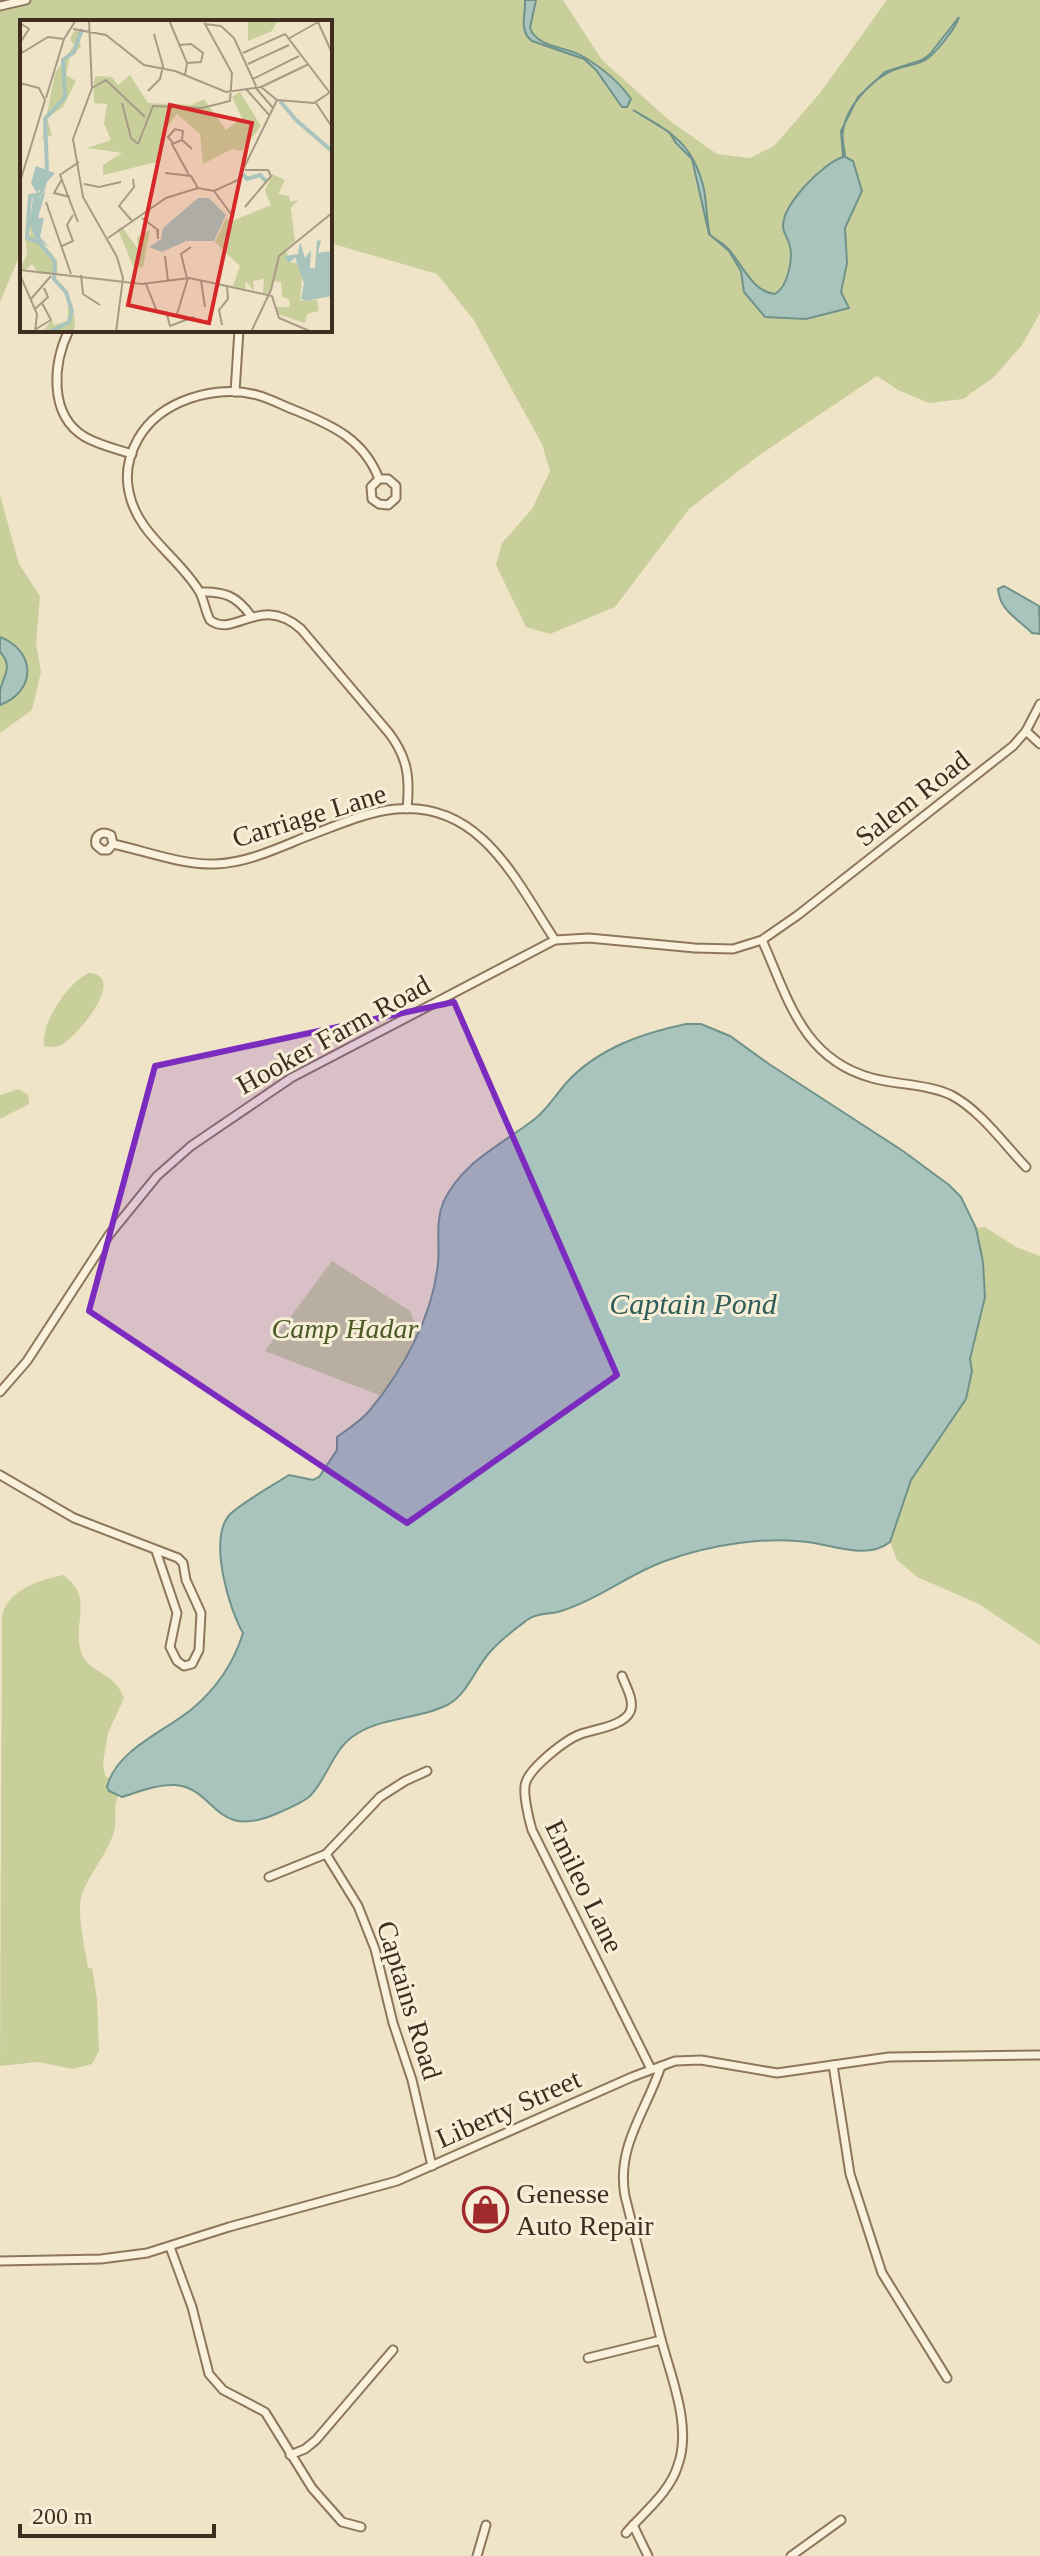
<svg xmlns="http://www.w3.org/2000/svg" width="1040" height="2556" font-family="Georgia,serif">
	<rect width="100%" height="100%" fill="#f0e4c8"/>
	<g fill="#c9cf9b">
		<path d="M0,0H563L602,60L670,121L717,154L750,158L774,146L820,93L887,0H1040V313L1022,345L994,377L963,399L929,403L900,391L877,376L758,456L689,509L615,607L550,634L526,627L496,565L502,543L532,509L550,471L542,444L473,319L437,274L330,243V22H22V250L0,302Z"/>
		<path d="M0,495L19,564L40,596L36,643L41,672L32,710L0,733Z"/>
		<path d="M89,973C128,976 78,1035 63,1044C57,1048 51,1047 44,1046C41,1023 68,982 89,973Z"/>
		<path d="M19,1089L28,1095L29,1104L0,1119V1095Z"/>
		<path d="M985,1227L1016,1247L1040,1256V1645L979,1604L917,1577L897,1560L890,1542L911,1480L966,1399L972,1371L970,1359L985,1296L983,1262L976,1228Z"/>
		<path d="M332,1261L410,1311L423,1341L387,1398L265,1351Z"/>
		<path d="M63,1575C95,1597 72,1622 81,1652C88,1673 115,1672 124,1698L108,1733L103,1763L105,1776L109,1778L107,1788L118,1796C113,1806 117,1820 114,1832C107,1855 90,1872 82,1894C76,1911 85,1948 88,1968H92L97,1999L99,2051L92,2064L73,2069L38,2062L0,2066L2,1617C6,1591 39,1580 63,1575Z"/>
	</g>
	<g fill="#a9c4bc" stroke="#6f938a" stroke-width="2">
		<path d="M525,0H536L530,28C538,49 567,46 584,57C602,68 618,80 631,99L627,107H622L596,70L584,59L532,41C518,30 526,15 525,0Z"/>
		<path d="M959,17C957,26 935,55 925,60C914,66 900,66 889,72C868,83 846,108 843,131C841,139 845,148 845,157L853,161L862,191L845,228L847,263L841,292L849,308L806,319L765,317L744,292L741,271L729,251L709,234L692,159L676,143L669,132L633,110C670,132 691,141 703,185C707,201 706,218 710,235C717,241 725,244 730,251C743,266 753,292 775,294C788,287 794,257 789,243C787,236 783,233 783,226C783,204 823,163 843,157L841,131L858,97L885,72L922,60L930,54Z"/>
		<path d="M1004,586L1039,606L1040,634L1032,633C1017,618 1000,611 998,589Z"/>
		<path d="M0,637C36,651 37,691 0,705C0,700 0,695 0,691C3,675 14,667 0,652Z"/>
		<path d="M686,1024H701L730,1036L769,1064L903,1151L949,1185L961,1197L976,1228L983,1262L985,1297L970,1359L972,1371L966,1399L911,1480L890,1542C869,1559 838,1547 814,1543C768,1535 709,1545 665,1561C629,1574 599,1599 561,1611C549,1615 538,1612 527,1620C515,1629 500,1640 490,1652C476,1667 468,1693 449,1704C419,1720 380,1716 352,1737C332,1752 327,1779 310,1796C302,1803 287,1809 278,1813C213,1842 217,1788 175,1785C157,1784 138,1792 122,1797L109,1791L107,1787C116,1750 164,1732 192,1709C216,1689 234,1662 243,1633C229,1609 210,1544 227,1518C232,1508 277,1483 289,1475L313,1480L319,1477L337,1450V1437C348,1429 361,1421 370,1410C403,1370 433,1316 438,1263C440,1243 435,1223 443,1203C462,1161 502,1145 536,1118C549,1107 557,1093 568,1081C599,1048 643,1033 686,1024Z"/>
	</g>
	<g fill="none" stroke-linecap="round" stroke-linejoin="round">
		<defs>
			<g id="minor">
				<path d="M0,6L26,0"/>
				<path d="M69,330C53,363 48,415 85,437C99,445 116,449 132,454"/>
				<path d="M235,392L239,330"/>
				<path d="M379,479H388L396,486V498L388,505L379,504L372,499L371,487L379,479C364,440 334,426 297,411C284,406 271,399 257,395C216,384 160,400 138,439C129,455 125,474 129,492C137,534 178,556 199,591C204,599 205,611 210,620C234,639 260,593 301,629L389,733C408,758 410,778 407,809"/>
				<path d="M200,592C224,591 237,596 251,616"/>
				<path d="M1026,731L1040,744"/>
				<path d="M113,844L108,850H102L96,845C94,835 102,830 111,835L113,844C146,851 181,865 215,864C247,863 278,848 308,836C336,826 365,812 396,809C481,801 516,881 555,940"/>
				<path d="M762,940C788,998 802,1059 872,1078C898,1085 927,1084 951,1095C980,1110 1004,1144 1026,1167"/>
				<path d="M0,1392L27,1361L109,1235L157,1176L191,1146L291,1078L555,940L589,938L695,948L733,949L762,940L798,915L1013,746L1026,731L1040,704"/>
				<path d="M0,1475L74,1518L178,1558L183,1563L186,1580L201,1613L199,1650L192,1664L184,1666L177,1661L170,1647L177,1613L156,1551"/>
				<path d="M622,1676C626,1687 635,1701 630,1712C623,1726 595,1729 581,1734C566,1739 531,1767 526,1782C522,1791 529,1820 532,1830L651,2069"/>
				<path d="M326,1854L358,1906L375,1949L393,2023L412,2080L432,2166"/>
				<path d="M269,1877L326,1854L380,1797L405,1781L427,1771"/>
				<path d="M833,2065L850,2174L882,2273L947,2378"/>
				<path d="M170,2247L192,2307L209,2374L223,2390L265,2412L312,2488L342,2522L361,2527"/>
				<path d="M0,2261L101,2259L147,2253L229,2227L397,2181L632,2077L675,2061L701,2060L777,2073L889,2057L1040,2055"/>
				<path d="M588,2358L661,2340"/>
				<path d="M290,2455L305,2449L316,2440L393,2350"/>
				<path d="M633,2525L648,2556"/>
				<path d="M626,2533C644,2512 670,2492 678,2465C692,2426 671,2377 661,2339C649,2292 637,2244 625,2196C616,2146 646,2112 661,2066"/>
				<path d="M477,2556L486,2525"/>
				<path d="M791,2556L841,2520"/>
			</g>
		</defs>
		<use href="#minor" stroke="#8d765c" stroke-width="11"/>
		<use href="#minor" stroke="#faf1dc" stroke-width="7"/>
	</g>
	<path fill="#7b2cbf" fill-opacity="0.2" stroke="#7b2cbf" stroke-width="6" stroke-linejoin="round" d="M454,1002L617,1375L407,1523L89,1311L155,1066Z"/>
	<defs>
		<symbol id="shop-ring" viewBox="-11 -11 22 22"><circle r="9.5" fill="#f7eed8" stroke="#9e2a2b" stroke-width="1.5"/><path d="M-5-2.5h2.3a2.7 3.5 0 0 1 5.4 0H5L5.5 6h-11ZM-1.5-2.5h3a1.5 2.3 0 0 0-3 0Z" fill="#9e2a2b"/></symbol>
	</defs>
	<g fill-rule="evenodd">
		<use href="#shop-ring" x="460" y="2184" width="51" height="51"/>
	</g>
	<g text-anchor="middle" stroke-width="6" stroke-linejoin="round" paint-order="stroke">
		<g font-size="28" fill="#3d2e20" stroke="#f7eed8">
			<text transform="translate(912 798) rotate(-38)" y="10">Salem Road</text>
			<text transform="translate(309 815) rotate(-17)" y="10">Carriage Lane</text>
			<text transform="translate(333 1034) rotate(-29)" y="10">Hooker Farm Road</text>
			<text transform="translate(585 1886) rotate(64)" y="10">Emileo Lane</text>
			<text transform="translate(410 2000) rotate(73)" y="10">Captains Road</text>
			<text transform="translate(508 2108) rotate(-24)" y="10">Liberty Street</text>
		</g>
		<g font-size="28" font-style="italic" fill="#4d5a26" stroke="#f7eed8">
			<text x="345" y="1338">Camp Hadar</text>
		</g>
		<g font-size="28" fill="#3d2e20" stroke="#f7eed8" text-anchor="start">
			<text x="516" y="2203">Genesse<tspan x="516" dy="32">Auto Repair</tspan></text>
		</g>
		<g font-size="30" font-style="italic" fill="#2f5d5a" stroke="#f7eed8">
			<text x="693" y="1314">Captain Pond</text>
		</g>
	</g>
	<g transform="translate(20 20)">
		<rect width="312" height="312" fill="#f0e4c8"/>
		<path d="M228,0H258L252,11L228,21ZM54,11L64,12L58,15L61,27L50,35L46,55L56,61L43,87L27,98L32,115L22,119L35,53L54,25L50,19ZM110,55L128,83L172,85L184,79L206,110L222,98L212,77L220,72L241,106L222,131L212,129L183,144L180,114L157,94L141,116V141L83,155V145L102,133L67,128L91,120L84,104L87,84L74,83V61L76,56L92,57L98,65ZM252,154L265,160L258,174L269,176L270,182L278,180L271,188L275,221L266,229L269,242L277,243L282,255L280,281L297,280L299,291L287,294L285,303L258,294L257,287H270L269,279L262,277L261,262L254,261L248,274L243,273L244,259L233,261L234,271L226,261L225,269L213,266L220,246L195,222L206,198L212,201L251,185L245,171ZM11,189L13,214L34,236L38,253L19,254L12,244L6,250L0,248L7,235L5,216L11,214L7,197ZM102,207L118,229L117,217L130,210L123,248L113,246L98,209ZM48,279L55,300L54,312H22L32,300L34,305L48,301Z" fill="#c9cf9b"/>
		<path d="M16,146L35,153L17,173L11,163ZM26,170L18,198H24L20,217L30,228L15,218L10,204L13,176L21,177ZM178,178H189L206,195L194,221H166L142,232L129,227L141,219L143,208ZM301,220L298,233L312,231V276L286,281L281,279L284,263L275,237L269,243L264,236L278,234L280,222L285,238L291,230L290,248H295L297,221Z" fill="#a9c4bc"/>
		<path fill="none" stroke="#a9c4bc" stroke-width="4" d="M260,81L276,100M276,100L312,131M27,150L25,99L45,77L43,40L54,32L62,9M223,154L227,159L240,155L246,161M25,162L21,174L10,176L7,218L19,222L35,242L34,259L46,272L52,291L49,302L30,312"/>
		<path fill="none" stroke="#a89b85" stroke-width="2" d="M69,0L72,68L53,119L63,177L97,237L103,258L96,312M149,0L167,43L165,55M298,2L312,33M0,3L9,9L0,23L2,33M53,9L86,15L124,45L155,51L206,72L241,67L257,80M268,19L298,2M159,25L171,24L183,33L181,42L167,43M223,33L265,14L310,73M0,34L28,17L44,19M228,44L269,25M233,59L279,36M0,63L19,68L25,80L0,162M235,67L253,88M241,67L289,44M72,68L86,60L125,97M226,69L250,96M128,71L140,59L143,46L134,14M26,78L44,19L56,0M257,80L294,83L312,71M102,83L111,118L118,124M296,83L312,107M153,123L148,117L155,109L163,111L162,120M118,124L133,86L182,88L210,81L212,53L185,4L201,6L214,18L236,66M225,150H248L251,156L225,187M145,153L171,156L178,168M169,155L152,124L162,120L172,129M42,159L34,173L50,177M64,164L79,167L101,162M194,171L211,194M26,182L51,254M122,198L138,210V219L137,209M58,202L40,155L59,142M113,202L99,186L114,167L113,159M88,218L146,178L178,168L194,171L218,160L257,80M42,226L53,221L47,205L53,195M145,236L148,261M0,250L122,264L169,258L193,263L252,276L259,298L292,312M0,255L17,294L15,312M61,255L63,274L80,285M167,258L161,234L171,227M181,261L185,287M126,264L136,289M10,280L31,256M15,289L28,277L24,268M146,291L150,306L174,297M157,294L168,258M202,305L199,290L208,279L207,266M16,309L31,300L22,283M231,312L251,270L259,236L312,193"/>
		<path fill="#d62828" fill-opacity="0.15" stroke="#d62828" stroke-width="4" d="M150,85L232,103L189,303L108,285Z"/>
		<rect width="312" height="312" fill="none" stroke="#3d2e20" stroke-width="4"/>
	</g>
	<path d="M20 2524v12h194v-12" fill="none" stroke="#3d2e20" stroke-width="4"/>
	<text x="32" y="2524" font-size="24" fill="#3d2e20" stroke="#f7eed8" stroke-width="6" paint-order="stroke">200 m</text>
</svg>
